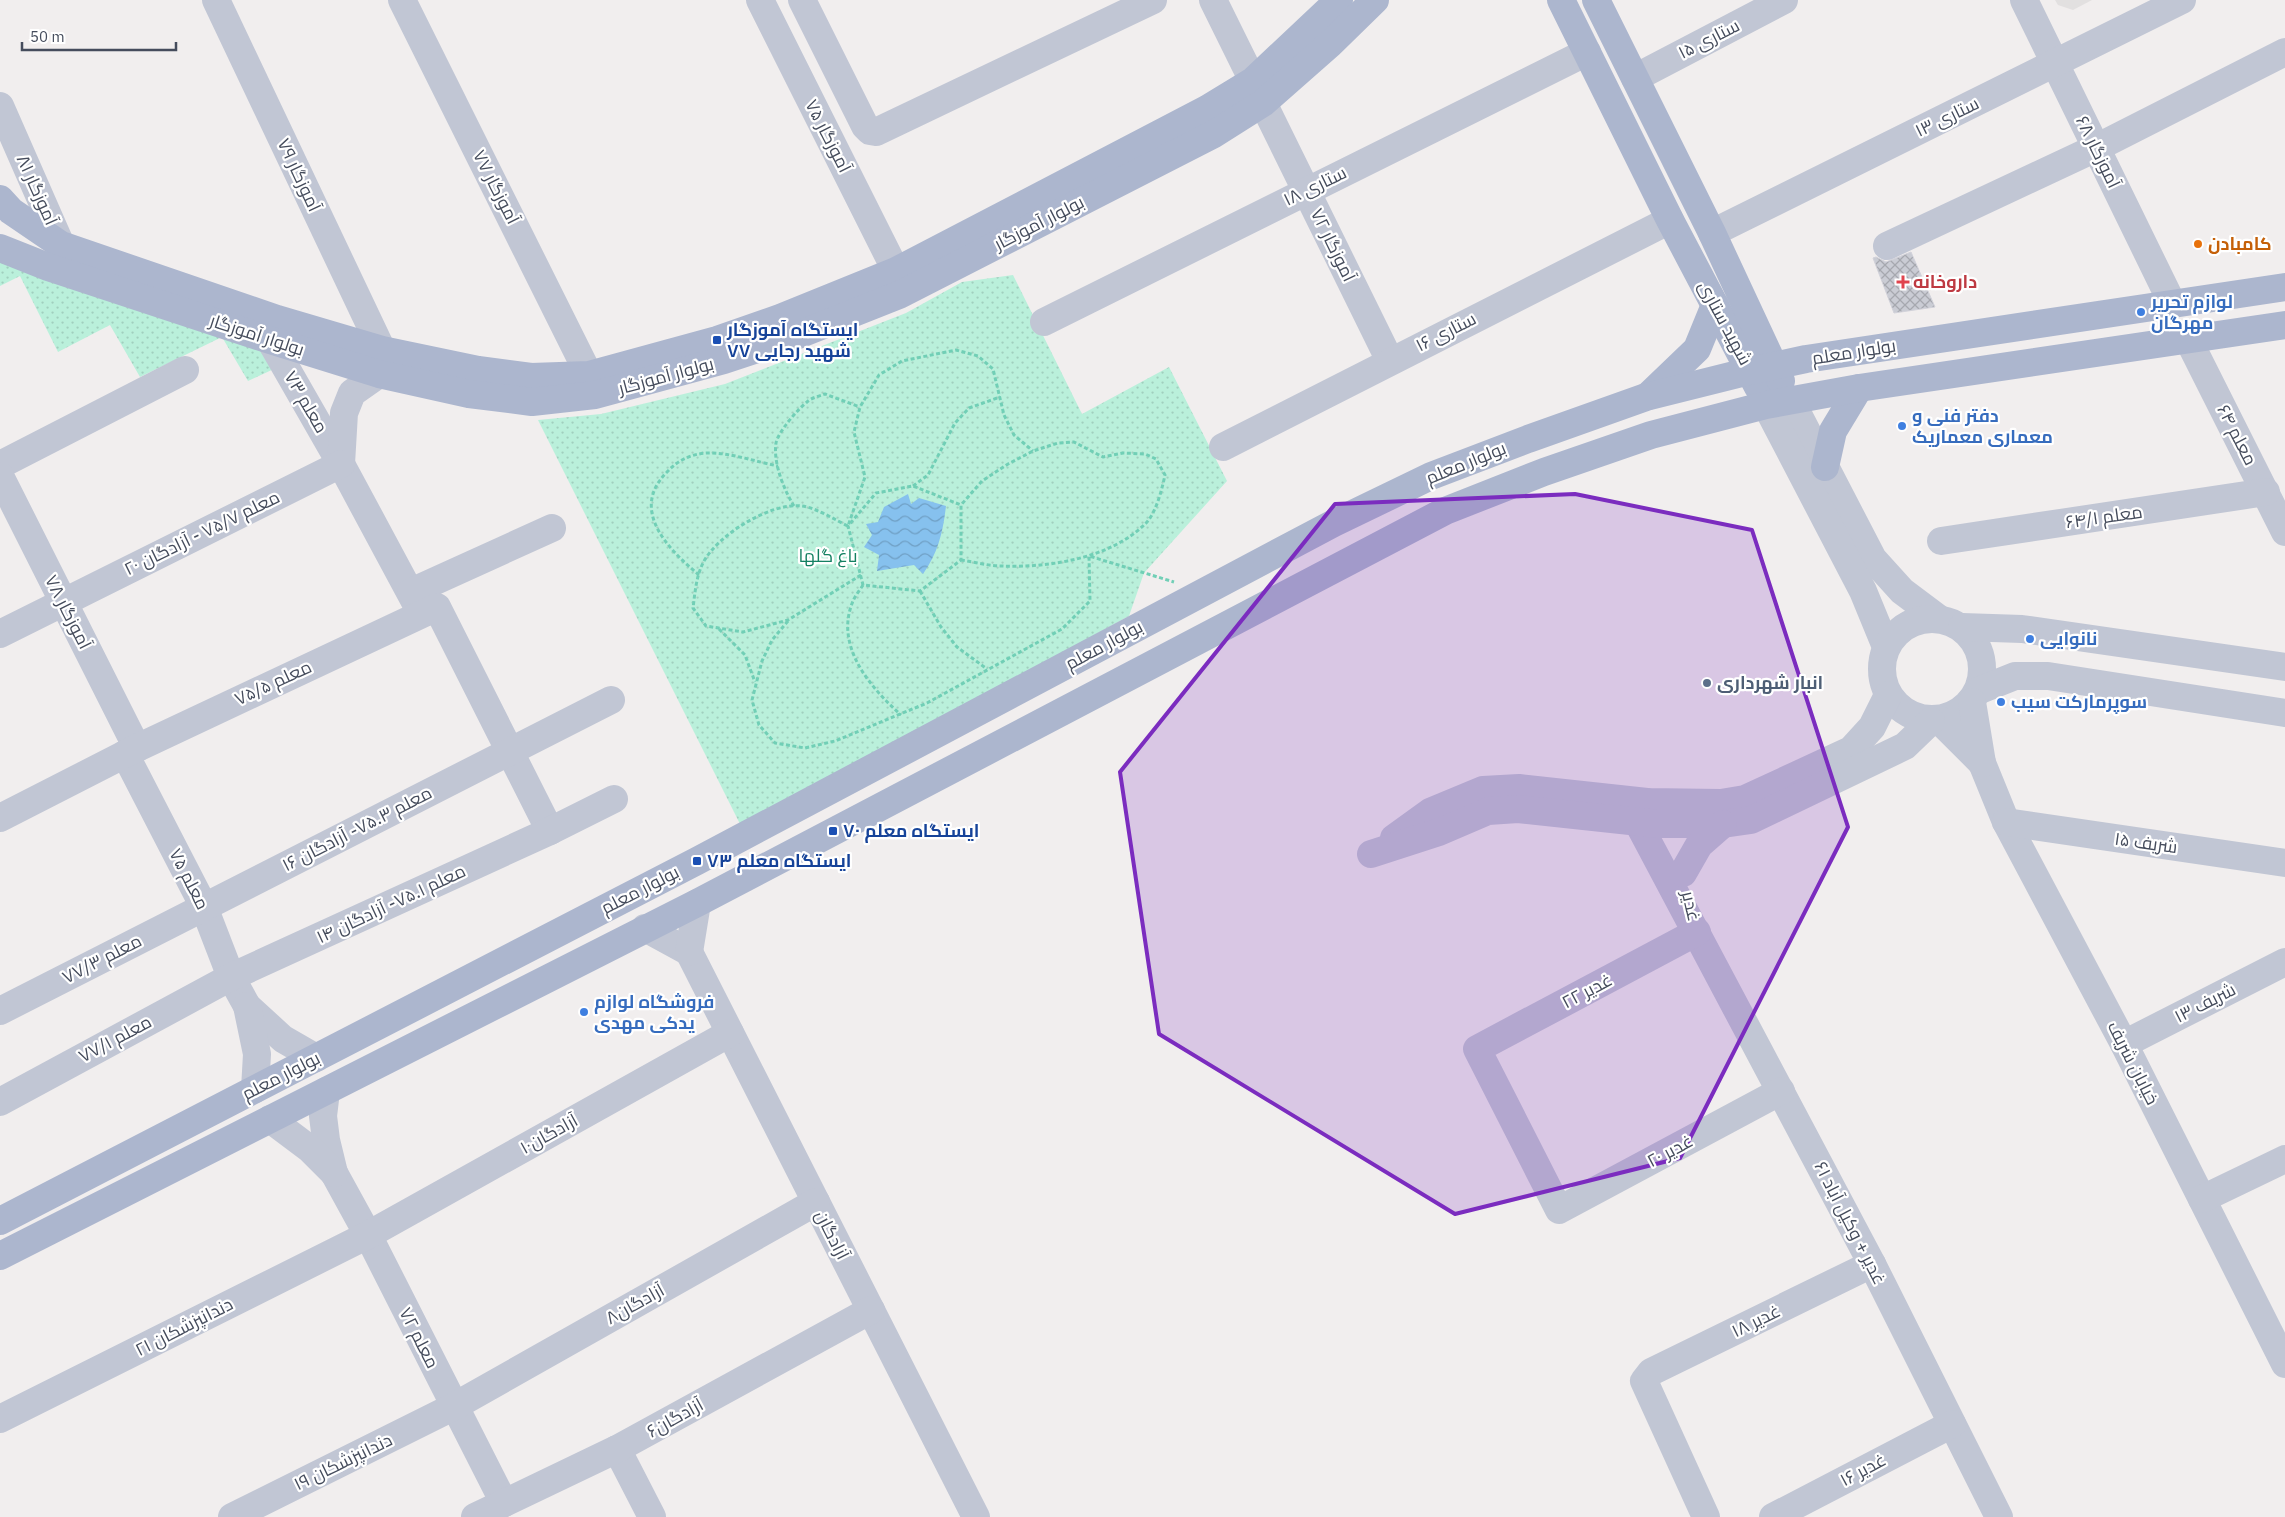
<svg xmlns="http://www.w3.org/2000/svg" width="2285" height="1517" font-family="'IBM Plex Sans',Cairo,sans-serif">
	<defs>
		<pattern id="green-dots" width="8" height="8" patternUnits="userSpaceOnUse" patternTransform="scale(1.25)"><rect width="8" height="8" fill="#baf0db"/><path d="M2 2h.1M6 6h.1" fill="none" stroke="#a1cfbe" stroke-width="1.8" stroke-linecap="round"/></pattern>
		<pattern id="water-waves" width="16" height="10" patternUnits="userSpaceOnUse" patternTransform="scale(1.25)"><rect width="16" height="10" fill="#86c1ee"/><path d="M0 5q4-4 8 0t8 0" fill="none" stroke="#6f9fc4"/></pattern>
		<pattern id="building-cross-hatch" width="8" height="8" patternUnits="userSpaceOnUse" patternTransform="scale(1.25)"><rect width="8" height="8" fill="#caccd4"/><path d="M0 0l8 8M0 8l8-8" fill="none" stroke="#a6a8af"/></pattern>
	</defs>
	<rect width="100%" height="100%" fill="#f1eeee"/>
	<path fill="#e2e0e0" d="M2055,0H2092L2073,10L2058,5Z"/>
	<g fill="url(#green-dots)">
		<path d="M0,254L263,344L276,368L248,381L222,337L140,377L110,325L58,352L20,276L0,286Z"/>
		<path d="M1013,275L1082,414L1169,367L1227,481L1144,573L1129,616L742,828L538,420L601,414L725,384L906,313L962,282Z"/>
	</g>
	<path fill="url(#water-waves)" d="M908,494L911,504L919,498L946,506C943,532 938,553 923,574L914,565L877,571L879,555L864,547L872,535L866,524L878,522L884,507Z"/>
	<path fill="url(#building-cross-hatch)" stroke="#d2d2da" d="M1911,252L1935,307L1894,313L1873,258L1876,257L1886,262Z"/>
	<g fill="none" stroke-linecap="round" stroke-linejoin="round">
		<g stroke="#71cfb6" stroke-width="3" stroke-dasharray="4 2.5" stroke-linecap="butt">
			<path d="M913,486L928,475L955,423L969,408L1000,397"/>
			<path d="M794,506C784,490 773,463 776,443C778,432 798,409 807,402C811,398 819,396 825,394L860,407"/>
			<path d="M961,560C974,562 989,566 1002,566C1049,568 1111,558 1145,524C1156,514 1162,489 1165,475L1156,459L1145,454L1123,453L1103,457L1074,442L1058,443L1033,451L1008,464L982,481L961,505V560L920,591L863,585L848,526L876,493L913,486L961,505"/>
			<path d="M699,575C668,549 629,510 667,472C678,460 691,454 707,453C728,452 757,462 778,466"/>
			<path d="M861,575L788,620L743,632L706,626L693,608C695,593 696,577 703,563C717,535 771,502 802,506C817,508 835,520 848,526L865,477L854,432L860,407L879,375L902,361L956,350L978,356L993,369L1004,415L1014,435L1033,451"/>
			<path d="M863,585C860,590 855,596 853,601C834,646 870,687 901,715"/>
			<path d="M920,591L941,627L957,647L987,669"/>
			<path d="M788,621L772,640L762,661L752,700L759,725L775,743L805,748L835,741L927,703L1062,629L1090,601L1089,556L1174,582"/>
			<path d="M719,629L745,655L755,682"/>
		</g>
		<g stroke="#c1c6d4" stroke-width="28">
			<path d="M216,0L382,350"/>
			<path d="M402,0L589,375"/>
			<path d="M760,0L896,271"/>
			<path d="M802,0L865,126L870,131L876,132L1153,0"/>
			<path d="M1213,0L1253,81"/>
			<path d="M2024,0L2172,303"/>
			<path d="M1635,78L1784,0"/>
			<path d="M1263,103L1390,361"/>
			<path d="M0,106L61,245"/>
			<path d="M1712,233L2182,0"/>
			<path d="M1887,246L2096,148L2285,52"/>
			<path d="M1044,322L1587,52"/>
			<path d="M2188,339L2285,532"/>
			<path d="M270,340L341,464L421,613"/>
			<path d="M1790,399L1873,559L1902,591L1938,618"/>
			<path d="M1766,405L1863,591L1886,647"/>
			<path d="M1223,447L1670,220"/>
			<path d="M341,464L344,413L352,393L379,374"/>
			<path d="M0,465L185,370"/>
			<path d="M0,476L137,748"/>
			<path d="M1941,541L2266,492"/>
			<path d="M411,592L552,528"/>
			<circle cx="1932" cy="669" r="50"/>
			<path d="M1962,627L2022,629L2285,667"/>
			<path d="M0,634L341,464"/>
			<path d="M1980,690L2015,676H2048L2285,713"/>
			<path d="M1972,702L1982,763L2006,822L2124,1044L2285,1364"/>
			<path d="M1939,720L1982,763"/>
			<path d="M125,754L204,907L231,977L247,1006L283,1039L316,1058"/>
			<path d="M1647,802L1638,823L1872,1264L1999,1517"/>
			<path d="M0,818L137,748L437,607L550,831"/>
			<path d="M2006,822L2285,863"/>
			<path d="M1394,838L1430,812L1483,790L1519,788L1647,802L1721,803L1745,799L1851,750L1872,727L1888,695"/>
			<path d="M1371,854L1439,832L1488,811L1518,809L1658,824H1723L1751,820L1905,746L1931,721"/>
			<path d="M1683,873L1699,845L1723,824"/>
			<path d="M645,928L689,952"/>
			<path d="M1697,932L1477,1049L1559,1210L1781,1091"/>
			<path d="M689,952L976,1517"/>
			<path d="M689,952L697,903"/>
			<path d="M247,1006L257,1054L255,1089"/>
			<path d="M0,1011L611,700"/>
			<path d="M2124,1044L2285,962"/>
			<path d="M326,1091L323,1116L326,1140L334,1173L368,1235L504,1503"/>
			<path d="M0,1102L231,977L550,831L614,799"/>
			<path d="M270,1119L310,1149L334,1173"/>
			<path d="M2202,1199L2285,1159"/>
			<path d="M0,1419L368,1235L730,1033"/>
			<path d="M617,1449L652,1517"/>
			<path d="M232,1517L453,1407L816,1202"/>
			<path d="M475,1517L617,1449L871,1310"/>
			<path d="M1706,1517L1644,1381L1651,1372L1872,1264"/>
			<path d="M1773,1517L1952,1424"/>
		</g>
		<g stroke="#acb6ce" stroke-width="28">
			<path d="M1561,0L1670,220L1758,387"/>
			<path d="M1596,0L1712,233L1781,381"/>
			<path d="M0,199L11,211L61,245L277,319L382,350L478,370L531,377L589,375L717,340L780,318L896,271L1207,109L1253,81L1339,0"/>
			<path d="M0,248L48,267L270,340L379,374L469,394L532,402L595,395L724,360L788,339L899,295L1214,134L1263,103L1330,44L1375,0"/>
			<path d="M1648,396L1697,349L1715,305"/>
			<path d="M1825,467L1833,431L1859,388"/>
			<path d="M0,1221L697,861L1334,523L1431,476L1528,439L1646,397L1750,371L1806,359L2285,287"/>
			<path d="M0,1256L697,903L1445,511L1544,472L1651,435L1766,405L1859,388L2285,325"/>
		</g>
	</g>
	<path fill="#7b2cbf" fill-opacity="0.2" stroke="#7b2cbf" stroke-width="4" stroke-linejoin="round" d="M1575,494L1752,530L1848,827L1680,1158L1455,1214L1159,1034L1120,772L1335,504Z"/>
	<circle fill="#e8710a" stroke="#fff" stroke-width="2" cx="2198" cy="244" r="5"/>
	<path fill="#e0444e" stroke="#fff" stroke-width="2" d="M1900.5 274.5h5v5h5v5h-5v5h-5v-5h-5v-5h5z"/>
	<g fill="#3f7fe0" stroke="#fff" stroke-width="2">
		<circle cx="2141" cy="312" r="5"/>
		<circle cx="1902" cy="426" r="5"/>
		<circle cx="2030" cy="639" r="5"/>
		<circle cx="2001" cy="702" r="5"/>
		<circle cx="584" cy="1012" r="5"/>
	</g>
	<g fill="#1a4fb4" stroke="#fff" stroke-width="2">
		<rect x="712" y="335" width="10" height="10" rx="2.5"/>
		<rect x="828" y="826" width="10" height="10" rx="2.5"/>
		<rect x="692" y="856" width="10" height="10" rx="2.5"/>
	</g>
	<circle fill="#5c6f8a" stroke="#fff" stroke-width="2" cx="1707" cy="683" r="5"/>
	<g text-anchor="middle" stroke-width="4.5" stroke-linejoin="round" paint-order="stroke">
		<g font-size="18" fill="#454c5c" stroke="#fff">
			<text transform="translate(1709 39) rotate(-27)" y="6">ستاری ۱۵</text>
			<text transform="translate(1947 117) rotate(-26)" y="6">ستاری ۱۳</text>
			<text transform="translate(828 136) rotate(63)" y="6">آموزگار ۷۵</text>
			<text transform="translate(2098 152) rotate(64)" y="6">آموزگار ۶۸</text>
			<text transform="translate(299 175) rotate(65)" y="6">۷۹ آموزگار</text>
			<text transform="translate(1315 186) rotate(-26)" y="6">ستاری ۱۸</text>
			<text transform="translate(496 187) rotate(63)" y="6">۷۷ آموزگار</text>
			<text transform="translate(37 190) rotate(66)" y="6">۸۱ آموزگار</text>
			<text transform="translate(1039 223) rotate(-27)" y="6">بولوار آموزگار</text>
			<text transform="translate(1333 245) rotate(64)" y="6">۷۲ آموزگار</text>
			<text transform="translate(1725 323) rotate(62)" y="6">شهید ستاری</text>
			<text transform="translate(1446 332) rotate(-27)" y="6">ستاری ۱۶</text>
			<text transform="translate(257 335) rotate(18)" y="6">بولوار آموزگار</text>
			<text transform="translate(1854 352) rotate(-9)" y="6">بولوار معلم</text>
			<text transform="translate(666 376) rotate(-15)" y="6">بولوار آموزگار</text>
			<text transform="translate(306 402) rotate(60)" y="6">معلم ۷۳</text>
			<text transform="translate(2237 435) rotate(63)" y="6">معلم ۶۴</text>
			<text transform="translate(1466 463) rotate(-22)" y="6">بولوار معلم</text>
			<text transform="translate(2104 517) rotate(-8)" y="6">معلم ۶۴/۱</text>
			<text transform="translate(202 533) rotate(-26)" y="6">معلم ۷۵/۷ - آزادگان ۲۰</text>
			<text transform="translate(68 612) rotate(63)" y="6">آموزگار ۷۸</text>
			<text transform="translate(1104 645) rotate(-28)" y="6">بولوار معلم</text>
			<text transform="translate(273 683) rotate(-25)" y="6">معلم ۷۵/۵</text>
			<text transform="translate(357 829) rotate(-27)" y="6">معلم ۷۵.۳- آزادگان ۱۶</text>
			<text transform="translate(2146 843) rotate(8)" y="6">شریف ۱۵</text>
			<text transform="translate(189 879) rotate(63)" y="6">معلم ۷۵</text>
			<text transform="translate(640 890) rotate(-27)" y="6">بولوار معلم</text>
			<text transform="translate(391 904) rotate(-25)" y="6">معلم ۷۵.۱- آزادگان ۱۴</text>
			<text transform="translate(1691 906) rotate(77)" y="6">غدیر</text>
			<text transform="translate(102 959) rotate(-27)" y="6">معلم ۷۷/۳</text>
			<text transform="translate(1587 991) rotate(-28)" y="6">غدیر ۲۲</text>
			<text transform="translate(2205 1003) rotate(-27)" y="6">شریف ۱۳</text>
			<text transform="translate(115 1039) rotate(-28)" y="6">معلم ۷۷/۱</text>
			<text transform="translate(2133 1063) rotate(63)" y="6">خیابان شریف</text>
			<text transform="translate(281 1076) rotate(-27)" y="6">بولوار معلم</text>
			<text transform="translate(549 1134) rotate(-29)" y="6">آزادگان۱۰</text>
			<text transform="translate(1670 1151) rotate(-28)" y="6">غدیر ۲۰</text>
			<text transform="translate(1850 1223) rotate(63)" y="6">غدیر + وکیل آباد ۶۱</text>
			<text transform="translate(832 1235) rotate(63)" y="6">آزادگان</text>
			<text transform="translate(635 1304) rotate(-29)" y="6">آزادگان۸</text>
			<text transform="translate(1756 1321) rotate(-26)" y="6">غدیر ۱۸</text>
			<text transform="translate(184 1327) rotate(-27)" y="6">دندانپزشکان ۲۱</text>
			<text transform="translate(419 1338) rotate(63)" y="6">معلم ۷۲</text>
			<text transform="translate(675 1418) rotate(-29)" y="6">آزادگان۶</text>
			<text transform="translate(343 1462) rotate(-26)" y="6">دندانپزشکان ۱۹</text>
			<text transform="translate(1863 1470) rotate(-28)" y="6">غدیر ۱۶</text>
		</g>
		<g font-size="18" font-weight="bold" fill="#c56008" stroke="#fff" text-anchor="start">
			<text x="2208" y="250">کامبادن</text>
		</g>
		<g font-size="18" font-weight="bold" fill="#be3a42" stroke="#fff" text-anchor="start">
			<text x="1913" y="288">داروخانه</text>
		</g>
		<g font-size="18" font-weight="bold" fill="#366cbe" stroke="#fff" text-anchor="start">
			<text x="2151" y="308">لوازم تحریر<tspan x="2151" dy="21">مهرگان</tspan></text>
			<text x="1912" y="422">دفتر فنی و<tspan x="1912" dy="21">معماری معماریک</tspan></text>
			<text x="2040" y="645">نانوایی</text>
			<text x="2011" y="708">سوپرمارکت سیب</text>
			<text x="594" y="1008">فروشگاه لوازم<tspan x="594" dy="21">یدکی مهدی</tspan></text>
		</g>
		<g font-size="18" font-weight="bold" fill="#164399" stroke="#fff" text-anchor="start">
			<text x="727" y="336">ایستگاه آموزگار<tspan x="727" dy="21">شهید رجایی ۷۷</tspan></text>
			<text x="843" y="837">ایستگاه معلم ۷۰</text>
			<text x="707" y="867">ایستگاه معلم ۷۳</text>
		</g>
		<g font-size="18" fill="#148062" stroke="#fff">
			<text x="828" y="562">باغ گلها</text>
		</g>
		<g font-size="18" font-weight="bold" fill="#4e5e75" stroke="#fff" text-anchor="start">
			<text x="1717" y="689">انبار شهرداری</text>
		</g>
	</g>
	<path d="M22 42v8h154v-8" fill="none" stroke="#454c5c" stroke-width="2.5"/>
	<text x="30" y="42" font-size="15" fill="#454c5c" stroke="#ffffff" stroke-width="4" paint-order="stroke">50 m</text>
</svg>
